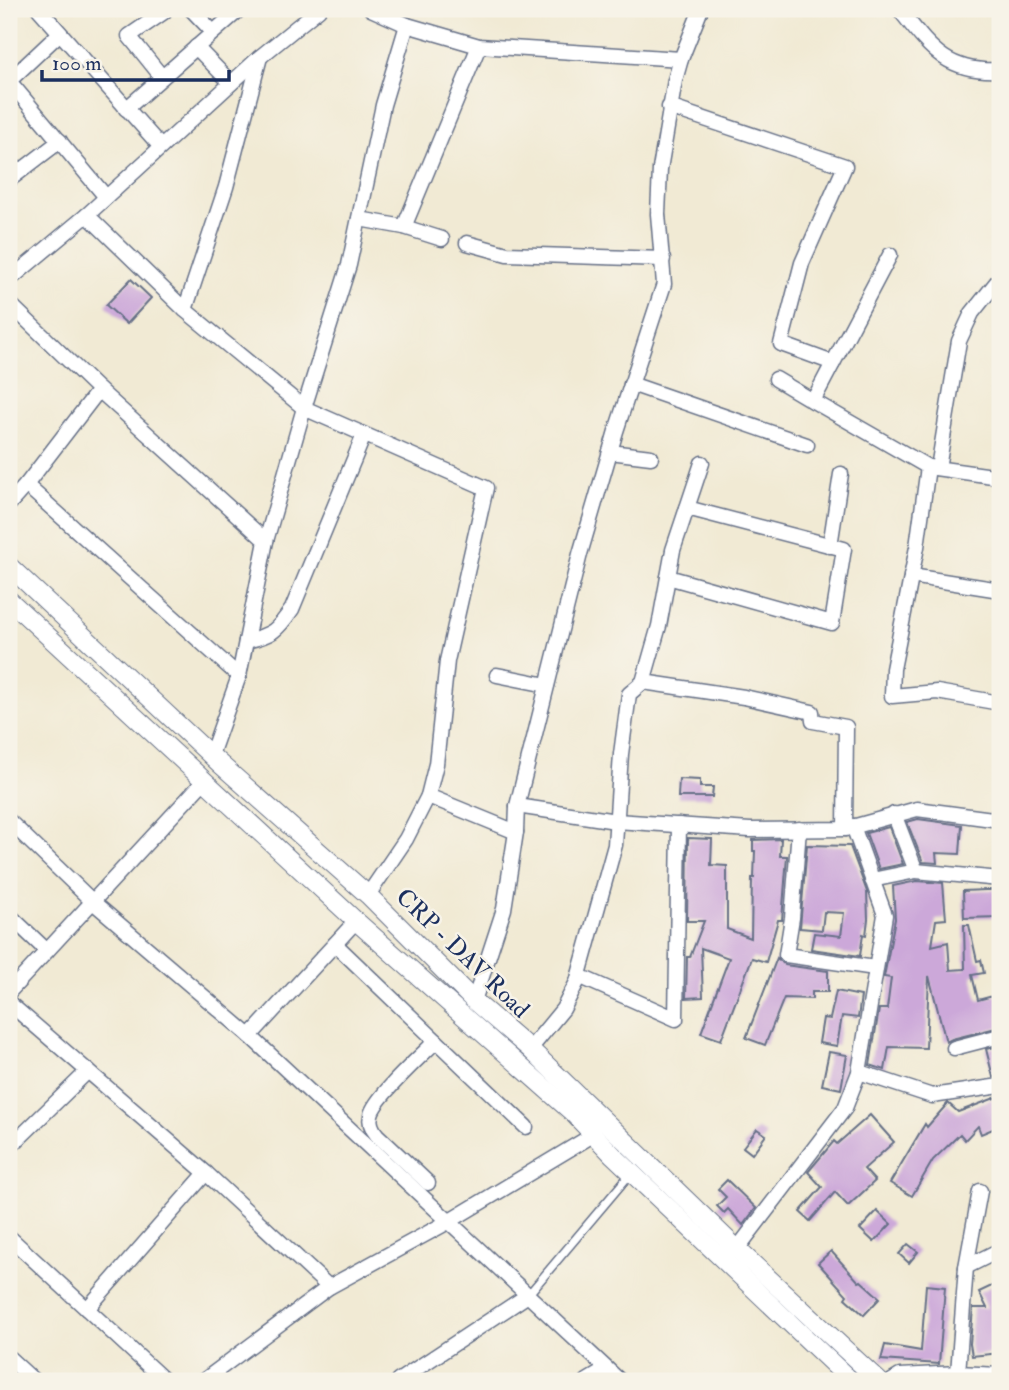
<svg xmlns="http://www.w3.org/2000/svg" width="1009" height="1390" font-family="'IM FELL Double Pica',serif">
	<rect width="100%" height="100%" fill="#f7f3e8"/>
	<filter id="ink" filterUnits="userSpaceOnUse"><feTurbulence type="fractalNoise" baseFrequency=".0143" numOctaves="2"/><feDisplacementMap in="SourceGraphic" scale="14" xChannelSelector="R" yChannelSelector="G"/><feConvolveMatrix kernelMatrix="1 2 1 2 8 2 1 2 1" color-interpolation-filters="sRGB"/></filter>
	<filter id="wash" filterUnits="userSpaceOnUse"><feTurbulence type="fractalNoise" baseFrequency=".00686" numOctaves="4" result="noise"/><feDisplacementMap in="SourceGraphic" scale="28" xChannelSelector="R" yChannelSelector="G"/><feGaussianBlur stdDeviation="1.57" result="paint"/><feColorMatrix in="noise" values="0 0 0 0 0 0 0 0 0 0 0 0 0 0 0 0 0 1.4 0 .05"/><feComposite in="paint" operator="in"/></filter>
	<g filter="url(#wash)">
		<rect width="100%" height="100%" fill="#f1ead4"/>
		<g id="blocks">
			<g fill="#cca8d9">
				<path d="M131,279L151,298L127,324L106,305Z"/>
				<path d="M679,779L700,780V787H713L712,797H678Z"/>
				<path d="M918,819L962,825L960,854L936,853L937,863L923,862L907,822Z"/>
				<path d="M889,827L903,864L879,869L866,833Z"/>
				<path d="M688,838L712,839L711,865L727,866V929L751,938L752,878H754L755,851H753V840L781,839L780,856H787L782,920H778L766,962L752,958L721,1040L701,1033L729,958L701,948L703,997L686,998L687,957H690L704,921H687Z"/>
				<path d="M807,845L850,846L867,892L868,919L866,935L863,934L860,956L811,949L814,933L841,936L844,913L824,912L822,930L800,928Z"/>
				<path d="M917,881L943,883L946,919L936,920L932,946L948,942L950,970L965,969L964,925H969L977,961L981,960L984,973L972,975L978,1000L1000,994V1027L952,1039L946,1042L929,976L926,1048L889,1047L885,1070L870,1065L879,1009H887L891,978L884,977L895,919L893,886Z"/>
				<path d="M986,890H1000V917L964,918L963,891Z"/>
				<path d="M777,958L785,965L828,971V992H812V999L784,998L765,1045L746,1038Z"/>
				<path d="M836,991L861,996L858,1018L842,1016L837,1046L819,1043L823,1018L830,1019Z"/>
				<path d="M1000,1046V1077H993L986,1049Z"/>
				<path d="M829,1052L847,1055L841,1089L822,1085Z"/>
				<path d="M1000,1096V1126L981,1134L978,1126L965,1140L960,1134L933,1160L912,1196L890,1183L925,1124L927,1127L948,1103L958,1112Z"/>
				<path d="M870,1115L894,1142L864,1169L875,1181L848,1206L835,1192L810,1221L800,1212L822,1187L808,1172L834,1141L837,1144Z"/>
				<path d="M757,1129L766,1135L752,1154L743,1147Z"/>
				<path d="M727,1180L756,1208L743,1225L728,1209L724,1213L717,1206L726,1197L718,1189Z"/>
				<path d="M877,1211L891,1224L874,1242L860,1229Z"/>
				<path d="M908,1244L918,1252L909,1263L899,1254Z"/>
				<path d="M831,1251L859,1282L861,1281L880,1298L864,1315L845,1298L847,1295L818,1263Z"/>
				<path d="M1000,1282V1298L997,1299L1000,1353L972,1356L970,1344L973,1308H987L979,1292Z"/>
				<path d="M926,1285L945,1287L939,1364L881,1360L885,1345L921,1351Z"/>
			</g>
		</g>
	</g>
	<g filter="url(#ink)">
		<use href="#blocks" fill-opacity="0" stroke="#667087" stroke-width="2"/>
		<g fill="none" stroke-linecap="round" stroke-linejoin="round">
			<defs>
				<path id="service" d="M528,1295L631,1173"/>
				<g id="minor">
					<path d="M39,9L161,147"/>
					<path d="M191,9L213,32"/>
					<path d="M371,9L407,25L479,46L681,59"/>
					<path d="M899,9C930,48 946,73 1000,70"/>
					<path d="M60,33L9,81L106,197"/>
					<path d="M196,47L231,83"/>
					<path d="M162,77L129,36L164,12"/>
					<path d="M669,107L845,166L802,263L781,344L833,363"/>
					<path d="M126,109L240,9"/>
					<path d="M9,180L60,141"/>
					<path d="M359,219L404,227L442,239"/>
					<path d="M404,227L479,46"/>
					<path d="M467,243L507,254L663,259"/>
					<path d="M890,255L813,401L928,467L1000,477"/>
					<path d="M9,280L87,215"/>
					<path d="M9,303L99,390L26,485L9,504"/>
					<path d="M185,310L226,187L260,57"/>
					<path d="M776,379L813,401"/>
					<path d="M631,384L807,445"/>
					<path d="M99,390L266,541L304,408L185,310L87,215L260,57L319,9"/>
					<path d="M610,452L651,457"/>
					<path d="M928,467L917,547L893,669L892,696L937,692L1000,703"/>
					<path d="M938,468L959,341L972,313L1000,278"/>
					<path d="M26,485L239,676"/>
					<path d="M830,546L841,474"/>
					<path d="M911,576L1000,590"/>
					<path d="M668,577L832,623L844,549L687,508"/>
					<path d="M246,641C272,635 277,631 292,609L364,435"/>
					<path d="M497,675L547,685"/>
					<path d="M643,682L744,697L812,712L813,721L846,727L845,829"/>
					<path d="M211,755L239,676L266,541"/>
					<path d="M428,796L516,832"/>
					<path d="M517,806L616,821L750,830L845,829L917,809L1000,820"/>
					<path d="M894,814L916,871L1000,879"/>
					<path d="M9,821L93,902L250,1036L620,1381"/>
					<path d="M799,829L792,918L786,955L875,968"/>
					<path d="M872,880L916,871"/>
					<path d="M368,895L406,839L428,796L436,764L447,661L486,488L304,408L349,265L383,105L407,25"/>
					<path d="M9,915L47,951"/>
					<path d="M335,944L526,1127"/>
					<path d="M579,976L676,1019L679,825"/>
					<path d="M9,992L205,780"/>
					<path d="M474,1001L504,909L516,832L517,806L580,554L616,431L664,284L658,214L660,169L675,80L681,59L701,9"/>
					<path d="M9,1003L206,1173L329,1287"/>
					<path d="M250,1036L356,921"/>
					<path d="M954,1048L1000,1036"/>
					<path d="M530,1049L563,1009L577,982L615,845L621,754L629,694L643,682L659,626L673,550L702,463"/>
					<path d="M859,1072L932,1096L1000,1086"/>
					<path d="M9,1148L88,1071"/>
					<path d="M428,1183L377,1135C372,1129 369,1122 371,1115C374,1098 422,1055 436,1041"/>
					<path d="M9,1237L165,1381"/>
					<path d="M737,1249L845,1108L859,1072L885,915L853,826"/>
					<path d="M966,1267L1000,1250"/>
					<path d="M87,1309L206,1173"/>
					<path d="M9,1358L34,1381"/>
					<path d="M958,1373L1000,1375"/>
					<path d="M203,1381L329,1287L448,1222L593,1135"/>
					<path d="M398,1381L528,1295"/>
					<path d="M587,1381L607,1369"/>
					<path d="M892,1381L900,1376L958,1373L966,1267L980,1191"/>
				</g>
				<g id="tertiary">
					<path d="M9,566L219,763L368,895L474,1001L530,1049L737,1249L879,1381"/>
					<path d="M9,600L356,921L572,1112L613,1155L851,1381"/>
				</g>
			</defs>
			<use href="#service" stroke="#667087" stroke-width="10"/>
			<use href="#minor" stroke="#667087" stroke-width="17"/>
			<use href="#tertiary" stroke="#667087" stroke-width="20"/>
			<use href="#service" stroke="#fff" stroke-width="7"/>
			<use href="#minor" stroke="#fff" stroke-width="14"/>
			<use href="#tertiary" stroke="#fff" stroke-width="18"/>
		</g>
	</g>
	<g text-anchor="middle" stroke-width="5" stroke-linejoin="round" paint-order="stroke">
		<g font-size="24" fill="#1b2f5e" stroke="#f7f3e8">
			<text transform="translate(463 953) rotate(44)" y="8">CRP - DAV Road</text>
		</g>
	</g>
	<rect width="1009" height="1390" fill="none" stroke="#f7f3e8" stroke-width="35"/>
	<path d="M42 70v10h187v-10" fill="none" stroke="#1b2f5e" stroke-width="3.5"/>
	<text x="52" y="70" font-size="21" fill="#1b2f5e" stroke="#f7f3e8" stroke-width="5" paint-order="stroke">100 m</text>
</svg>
